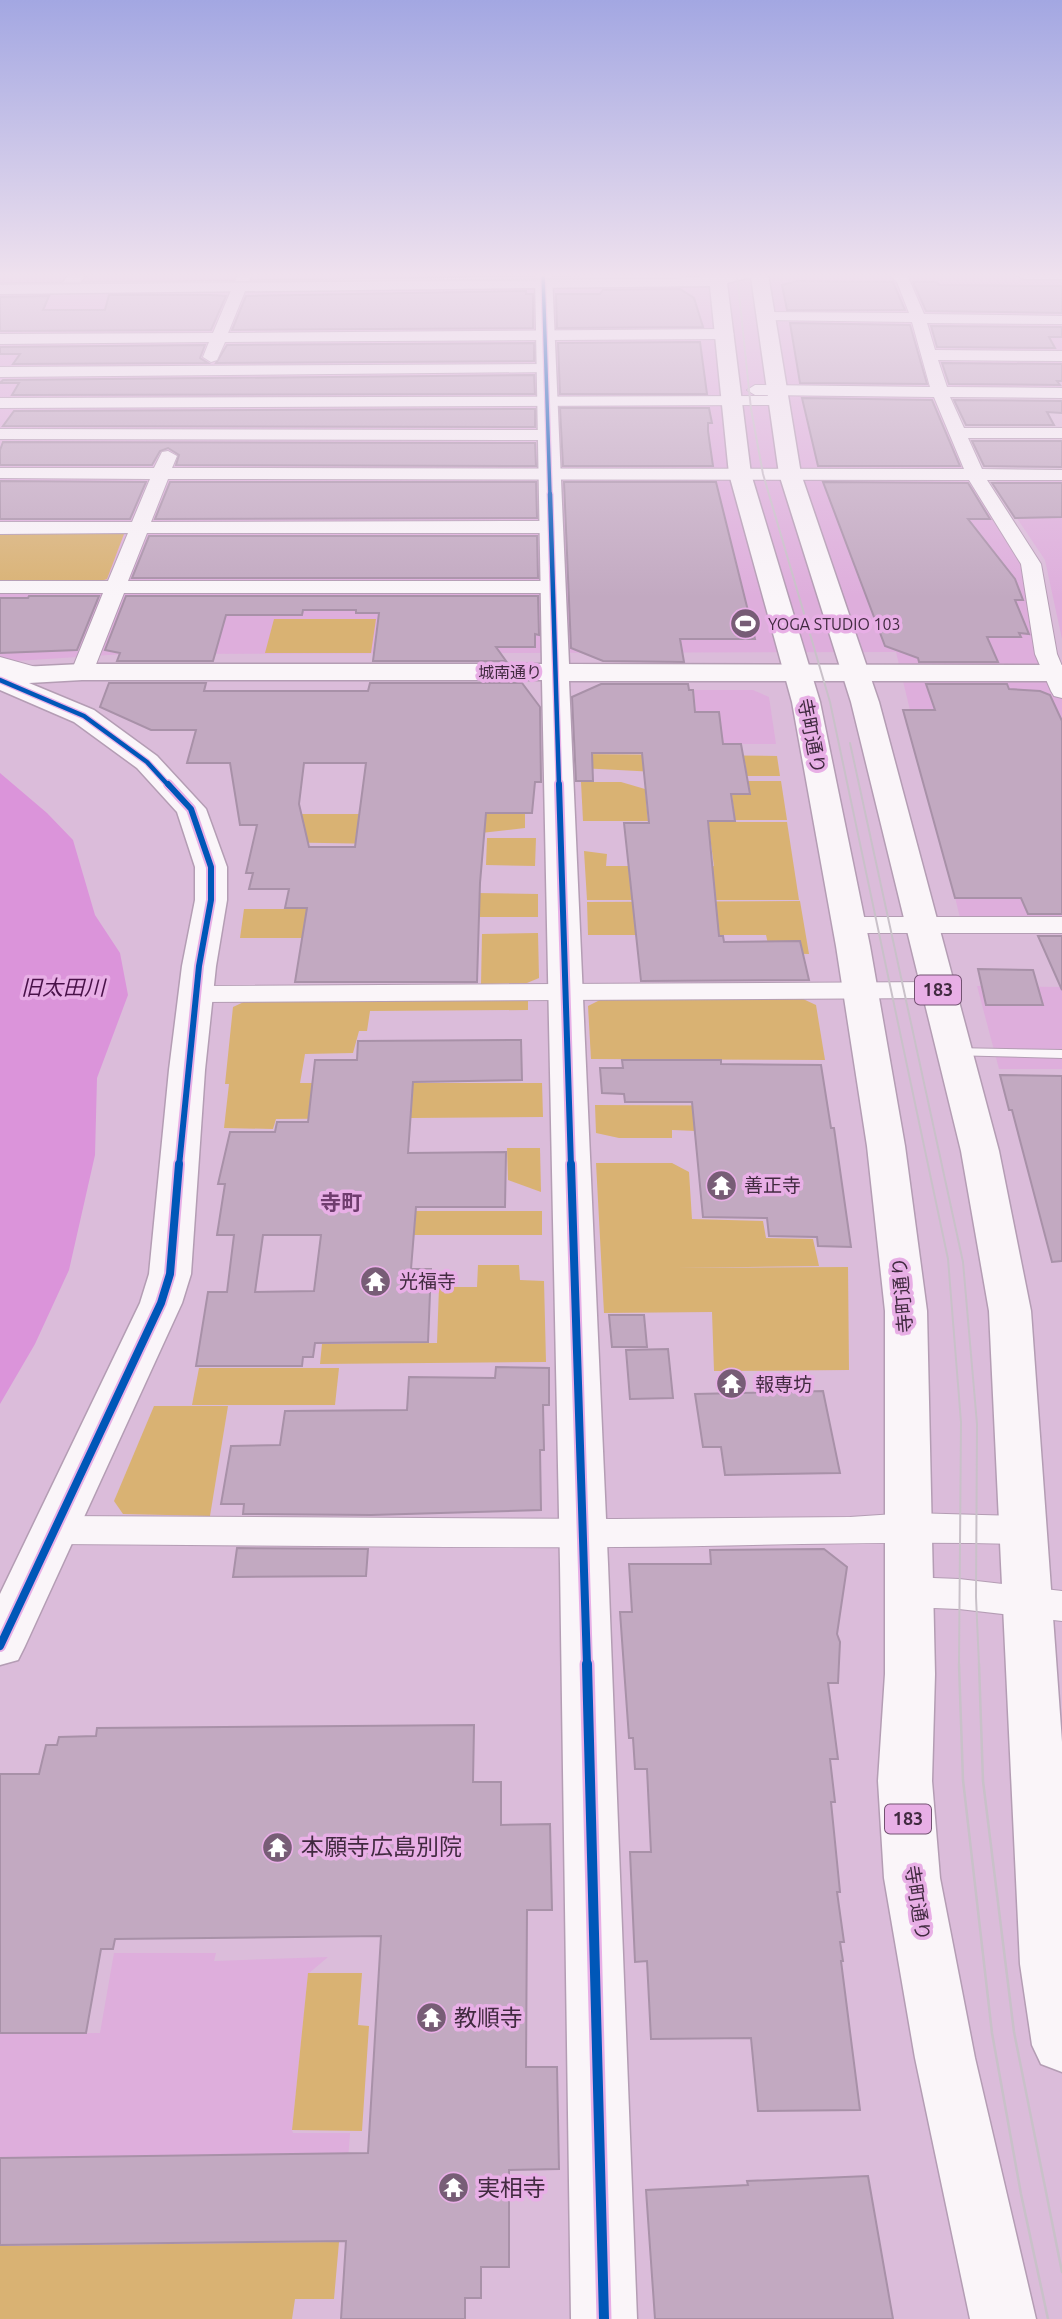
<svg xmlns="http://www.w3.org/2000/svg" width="1062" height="2319" font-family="Ubuntu,'Noto Sans JP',sans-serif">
	<rect width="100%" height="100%" fill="#dbbcda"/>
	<g fill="#deaedc">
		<path d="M0,274H1062V393L945,392L969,467L1029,563L1062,694V917L960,918L896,652L124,654L0,662Z"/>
		<path d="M998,480H1062V639L1045,560L994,484Z"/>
		<path d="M694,690H753L769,697L776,744H674L671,711H696Z"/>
		<path d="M977,986L1062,987V1069H999Z"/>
		<path d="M114,1953H216L214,1961L328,1957L308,1974L292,2130L293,2133H350L342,2242L0,2246V2034L100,2033Z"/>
	</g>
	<g fill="#d9b273">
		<path d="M120,531L124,534L107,579L95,583L0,582V532Z"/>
		<path d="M274,619H376L371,653H265Z"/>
		<path d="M579,754L777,756L780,776H747L745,763H675V773L580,768Z"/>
		<path d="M748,781H781L787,820H735L732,795H751Z"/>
		<path d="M581,782H621L645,789L648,821H583Z"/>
		<path d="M272,814H525V828L382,844L267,842Z"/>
		<path d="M708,822H787L799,900H587L584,851L607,854L606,866H634L630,879L631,895H714L710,867L714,866Z"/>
		<path d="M487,838H536L535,866L486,865Z"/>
		<path d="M341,891L538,894V917H380L338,938H240L244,909H339Z"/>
		<path d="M800,901L809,954L770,953L766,935H588L587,902Z"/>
		<path d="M538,933L539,978L527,983L481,984L482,934Z"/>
		<path d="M528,999V1010L370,1011L367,1031H359L353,1053L305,1054L300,1083H542L543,1117L276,1119L273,1129L224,1128L229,1084H225L233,1007L246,1001Z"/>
		<path d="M602,999H803L816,1005L825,1060L591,1059L588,1006Z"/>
		<path d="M595,1105L827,1106L696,1131L672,1130V1138H619L596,1133Z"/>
		<path d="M507,1148H540L541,1192L508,1180Z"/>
		<path d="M596,1163H672L689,1172L692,1219L763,1221L766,1238L813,1239L819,1266L676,1268L848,1267L849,1370L714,1371L712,1312L604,1313Z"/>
		<path d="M358,1211H542V1235H356Z"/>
		<path d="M478,1265H519L520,1280L544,1281L546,1362L320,1364L322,1344L437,1343L439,1287H477Z"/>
		<path d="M199,1368H339L335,1405H192Z"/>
		<path d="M154,1406H228L210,1516L123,1514L114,1501Z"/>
		<path d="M308,1973H362L358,2025L369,2026L362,2131L292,2130Z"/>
		<path d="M339,2242L334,2299H295L292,2319H0V2246Z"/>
	</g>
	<path fill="#db94da" d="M0,773L47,813L73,840L95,915L120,953L128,995L97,1078L95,1155L69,1270L35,1344L0,1404Z"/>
	<g fill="#c2a9c1" stroke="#a891a8" stroke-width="2" fill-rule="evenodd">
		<path d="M797,281L893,282L905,310H787L782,285Z"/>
		<path d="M913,282H937L939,285L1062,286V313L926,311Z"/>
		<path d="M680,289L694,298L703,327L557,328L556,294H600L603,290Z"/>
		<path d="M526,291V294H533V328L232,330L246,296Z"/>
		<path d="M109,295H211L226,296L211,330L0,331V297L49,296L43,310H105Z"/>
		<path d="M790,323L910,325L927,384L800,383Z"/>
		<path d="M931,326L1062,327V337H1049L1055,348L937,347Z"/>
		<path d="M700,342L707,394H560L558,343Z"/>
		<path d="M534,343V361L216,363L227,345Z"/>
		<path d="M205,345L200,358L208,363L13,364L20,354H0V347Z"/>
		<path d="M942,363L1062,364V381H1057L1060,385L949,384Z"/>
		<path d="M534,375L535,394L12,395L19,383H0L3,380Z"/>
		<path d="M802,398L932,400L960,466H818Z"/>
		<path d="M954,400L1062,401V413L1047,412L1054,425H966Z"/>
		<path d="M560,408H709L712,423H708V431L713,466H563Z"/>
		<path d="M535,409V427L3,426L14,411Z"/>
		<path d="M972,441H1062V467L984,466Z"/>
		<path d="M3,442L535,443L536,466L176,465L179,455L168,448L160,451L152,465H0V450Z"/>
		<path d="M0,481L146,482L130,519H0Z"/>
		<path d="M170,482H536L537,518L155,519Z"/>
		<path d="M564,482H716L755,639H680L684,662L603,661L571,648Z"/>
		<path d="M823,482L968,483L990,519H968L1015,579L1023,600H1015L1029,634L1019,633L1021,637H987L998,662H919L918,658L885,646Z"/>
		<path d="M992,483H1062V517L1015,518Z"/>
		<path d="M149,536H537L538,578H132Z"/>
		<path d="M29,596H99L77,650L0,653V598H28Z"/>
		<path d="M126,596H538L539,635L535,634V647H496L506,661H373L379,613H356V610H303L302,615H226L213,661H117L120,653L105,650Z"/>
		<path d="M109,683H206L204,691H368L370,683H522L540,707L541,782H535L532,813H486L480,883L477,982H295L307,908H285L289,889H249L253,873H246L257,825H240L230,763H187L196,730H151L100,707ZM304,763H366L355,847H309L299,804Z"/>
		<path d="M601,684H688L689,690H693L695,712H719L723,744H741L750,794H731L735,821H708L719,936H723L724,942L800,941L809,980L641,981L624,823H649L642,753H592L593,781H576L572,697Z"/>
		<path d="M926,684H1007L1009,689L1040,691L1050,695L1062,721V914H1028L1021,898H955L903,710H935Z"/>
		<path d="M1038,936H1062V990Z"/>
		<path d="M978,969L1033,970L1043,1005H986Z"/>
		<path d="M521,1040L522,1080L413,1082L408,1153L506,1152L505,1207H416L411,1269H431L428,1342L315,1343L313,1357H303L302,1366H196L208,1292H227L234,1235H217L225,1184H218L230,1132H275L277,1122H308L315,1060H357L358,1041ZM263,1235H321L314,1291L255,1292Z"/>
		<path d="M622,1060H721V1064L821,1065L831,1128H834L851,1247L818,1246L817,1237L769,1236L767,1218L703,1217L692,1102H625L624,1094L602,1093L600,1068H623Z"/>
		<path d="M1000,1075L1062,1076V1261L1052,1262L1012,1110H1009Z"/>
		<path d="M609,1315H644L647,1347H612Z"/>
		<path d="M668,1349L673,1398L630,1399L626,1350Z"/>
		<path d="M496,1367L549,1368V1405H543L544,1450H540L541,1510L371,1515L243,1514L244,1504H221L231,1446L280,1445L285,1411L407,1410L409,1377L495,1378Z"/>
		<path d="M823,1391L840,1473L725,1475L721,1447H703L695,1394Z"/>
		<path d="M237,1548L368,1549L366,1576L233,1577Z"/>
		<path d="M824,1549L847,1567L837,1634L840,1642L838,1683H828L838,1759H830L835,1802H831L840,1892H837L844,1942H840L843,1961H841L860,2110L758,2111L751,2038L651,2039L647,1961L635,1962L630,1852H651L647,1769H635L633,1738H629L620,1612H632L629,1564H711L710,1550Z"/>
		<path d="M474,1725L473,1782H501V1825L550,1824L552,1910H527L526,2067H557L559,2169L509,2170V2267H481V2298H465V2319H341L346,2241L0,2245V2158L368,2153L381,1936L115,1939L113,1949H101L86,2033H0V1774H39L46,1745H57L59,1737L96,1736L97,1728Z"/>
		<path d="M868,2176L893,2319H655L646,2190L748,2185L747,2181Z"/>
	</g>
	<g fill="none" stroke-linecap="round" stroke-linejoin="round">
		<defs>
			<path id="lane" d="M954,1048L1062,1050V1058L949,1055L947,1052L949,1049Z"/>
			<g id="street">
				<path d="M238,274H252L228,333L726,329L734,334L726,339L225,342L217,360L211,362L203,357L209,342L0,344V334L213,333Z"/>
				<path d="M889,274H904L908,277L924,314L1062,316V324L927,323L935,350L1062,351V361L938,360L947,387L1062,388V398L950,397L964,428H1062V438H968L982,469L1062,470V480H987L1041,564L1057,654L1062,666V698L1054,696L1051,691L1035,654L1021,564L969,480L168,479L151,522L551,521L561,527L551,533H147L128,581H553L560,583L563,587L560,591L553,593H124L93,672L90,677H74L71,672L103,593H0V581H108L128,533L0,534V522H132L150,479L0,478V468H154L162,452L168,451L177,456L172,468L964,469L934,397L755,395L747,390L755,385L930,387L912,322L765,320L758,316L765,312L909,313L897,282Z"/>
				<path d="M545,364L553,369L551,372L0,377V367Z"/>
				<path d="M778,396L784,397L786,401L784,405L0,408V398Z"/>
				<path d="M0,429L548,430L557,435L548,440L0,439Z"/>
				<path d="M0,657L43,669L46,674L43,679L35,681L0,671Z"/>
				<path d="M848,917H1062V933H848L838,931L835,925L838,919Z"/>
				<path d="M938,982L948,984L952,990L948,996L938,998L196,1002L186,1000L182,994L186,988L196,986Z"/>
				<path d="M910,1513L1021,1516L1035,1520L1040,1530L1035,1540L1021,1544C887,1540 753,1546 618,1547C431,1548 243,1545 56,1544L42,1540L37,1530L42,1520L56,1516L615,1519L850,1517Z"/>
				<path d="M908,1577L959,1579L1062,1591V1621L959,1609L908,1607L894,1603L888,1592L894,1581Z"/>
			</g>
			<g id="secondary">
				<path d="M69,274H86L74,292L68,293L59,288Z"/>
				<path d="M535,274H552L569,664L1062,665V681H569L608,1564L637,2319H571L560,1564L542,680H82L29,683L94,710L157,756L206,809L227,867V900L216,966L205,1070L191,1274L182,1303L25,1646L18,1660L0,1665V1594L140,1303L149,1274L169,1070L182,966L195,900V867L177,812L137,768L74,722L0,690V668L82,664H542Z"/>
				<path d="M1016,274H1062V279H1024Z"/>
			</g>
			<path id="highway" d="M768,274L801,474L879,702L999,1151L1031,1311L1062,1742V2072L1041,2064L1032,2045L1020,1964L989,1311L961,1151L851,702L779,474L751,277L727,283L751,474L820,702L870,946L905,1146L927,1311L935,1674L932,1781L940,1878L975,2058L1036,2319H970L915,2058L884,1878L878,1781L885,1674V1311L867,1146L836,946L792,702L729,474L710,286L0,294V284Z"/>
		</defs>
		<use href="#lane" stroke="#b49db4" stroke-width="2"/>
		<use href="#street" stroke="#b49db4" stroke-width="2"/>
		<use href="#secondary" stroke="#b49db4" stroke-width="3"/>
		<use href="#highway" stroke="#b49db4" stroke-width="3"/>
		<use href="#lane" fill="#faf5f9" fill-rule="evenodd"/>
		<use href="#street" fill="#faf5f9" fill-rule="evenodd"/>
		<use href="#secondary" fill="#faf5f9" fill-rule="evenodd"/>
		<use href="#highway" fill="#faf5f9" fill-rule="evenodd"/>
		<g stroke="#c9c1c9" stroke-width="2">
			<path d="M737,274L751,409L763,474L830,702L948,1259L961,1422L959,1665"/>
			<path d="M0,284L674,278L722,274"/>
			<path d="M850,743L963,1262L977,1424L976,1597L979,1665"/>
		</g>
		<g stroke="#c9c1c9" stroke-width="2.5">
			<path d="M959,1664L963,1780L992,2033L1021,2194L1048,2319"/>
			<path d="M979,1664L983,1781L1014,2032L1062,2272"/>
		</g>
		<defs>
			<path id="cycleway-far4" d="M543,274L550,496"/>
			<g id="cycleway-far3">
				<path d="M550,494L559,786"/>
				<path d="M0,680L84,716L147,762L169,786"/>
			</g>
			<g id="cycleway-far2">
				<path d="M168,784L191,809L211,867V900L199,966L179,1166"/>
				<path d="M559,784L571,1166"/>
			</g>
			<g id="cycleway-far1">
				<path d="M571,1164L587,1665"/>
				<path d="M0,1646L161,1303L170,1274L179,1164"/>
			</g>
			<path id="cycleway" d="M587,1664L604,2319"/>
		</defs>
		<use href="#cycleway-far4" stroke="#e8afe6" stroke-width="6"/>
		<use href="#cycleway-far3" stroke="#e8afe6" stroke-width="7"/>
		<use href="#cycleway-far2" stroke="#e8afe6" stroke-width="10"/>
		<use href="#cycleway-far1" stroke="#e8afe6" stroke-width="12"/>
		<use href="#cycleway" stroke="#e8afe6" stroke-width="15"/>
		<use href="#cycleway-far4" stroke="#0057b8" stroke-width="3.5"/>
		<use href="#cycleway-far3" stroke="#0057b8" stroke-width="4.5"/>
		<use href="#cycleway-far2" stroke="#0057b8" stroke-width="6"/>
		<use href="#cycleway-far1" stroke="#0057b8" stroke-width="8"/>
		<use href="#cycleway" stroke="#0057b8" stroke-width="10"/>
	</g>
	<linearGradient id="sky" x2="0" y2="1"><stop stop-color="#a3a7e2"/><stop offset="0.46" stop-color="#efe1ee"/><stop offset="1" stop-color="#efe1ee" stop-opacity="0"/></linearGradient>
	<rect width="1062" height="598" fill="url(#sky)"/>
	<defs>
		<symbol id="stadium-disc" viewBox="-11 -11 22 22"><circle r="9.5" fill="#775d76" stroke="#e8afe6"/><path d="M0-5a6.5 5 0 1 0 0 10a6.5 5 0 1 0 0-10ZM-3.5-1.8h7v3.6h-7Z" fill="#fff"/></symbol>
		<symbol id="temple-disc" viewBox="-11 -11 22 22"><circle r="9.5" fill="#775d76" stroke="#e8afe6"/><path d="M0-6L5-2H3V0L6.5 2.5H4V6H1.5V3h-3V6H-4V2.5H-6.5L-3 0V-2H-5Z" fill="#fff"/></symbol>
	</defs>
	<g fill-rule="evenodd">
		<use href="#stadium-disc" x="728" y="606" width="35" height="35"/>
		<use href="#temple-disc" x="704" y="1168" width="35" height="35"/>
		<use href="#temple-disc" x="358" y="1264" width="35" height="35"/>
		<use href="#temple-disc" x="714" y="1366" width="35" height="35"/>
		<use href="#temple-disc" x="260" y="1830" width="35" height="35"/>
		<use href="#temple-disc" x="414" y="2000" width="35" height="35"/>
		<use href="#temple-disc" x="436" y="2170" width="35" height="35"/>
	</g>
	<g text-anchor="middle" stroke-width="7" stroke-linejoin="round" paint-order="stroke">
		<g font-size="16" fill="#412a40" stroke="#e8afe6" text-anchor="start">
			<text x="768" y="630">YOGA STUDIO 103</text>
		</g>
		<g font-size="16" fill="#412a40" stroke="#e8afe6">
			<text x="510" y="678">城南通り</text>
		</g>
		<g fill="#e8afe6" stroke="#735272" stroke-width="2">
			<rect x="915" y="975.5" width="46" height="29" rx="5"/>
			<rect x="885" y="1804.5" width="46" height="29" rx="5"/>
		</g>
		<g font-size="18" font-weight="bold" fill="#412a40">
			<text x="938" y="996">183</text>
			<text x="908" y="1825">183</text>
		</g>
		<g font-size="19" fill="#412a40" stroke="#e8afe6">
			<text transform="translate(812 736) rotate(79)" y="7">寺町通り</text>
			<text transform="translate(902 1295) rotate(-95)" y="7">寺町通り</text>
			<text transform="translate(918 1903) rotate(81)" y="7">寺町通り</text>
		</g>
		<g font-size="19" fill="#412a40" stroke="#e8afe6" text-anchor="start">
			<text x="744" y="1192">善正寺</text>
			<text x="399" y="1288">光福寺</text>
			<text x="755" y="1391">報専坊</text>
		</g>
		<g font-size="21" font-style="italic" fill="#481148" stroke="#e8afe6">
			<text x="63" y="995">旧太田川</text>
		</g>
		<g font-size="21" font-weight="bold" fill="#6f3d6e" stroke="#e8afe6">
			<text x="341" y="1210">寺町</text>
		</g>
		<g font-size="23" fill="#412a40" stroke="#e8afe6" text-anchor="start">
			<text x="301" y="1855">本願寺広島別院</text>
			<text x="454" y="2026">教順寺</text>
			<text x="477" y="2196">実相寺</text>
		</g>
	</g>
</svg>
